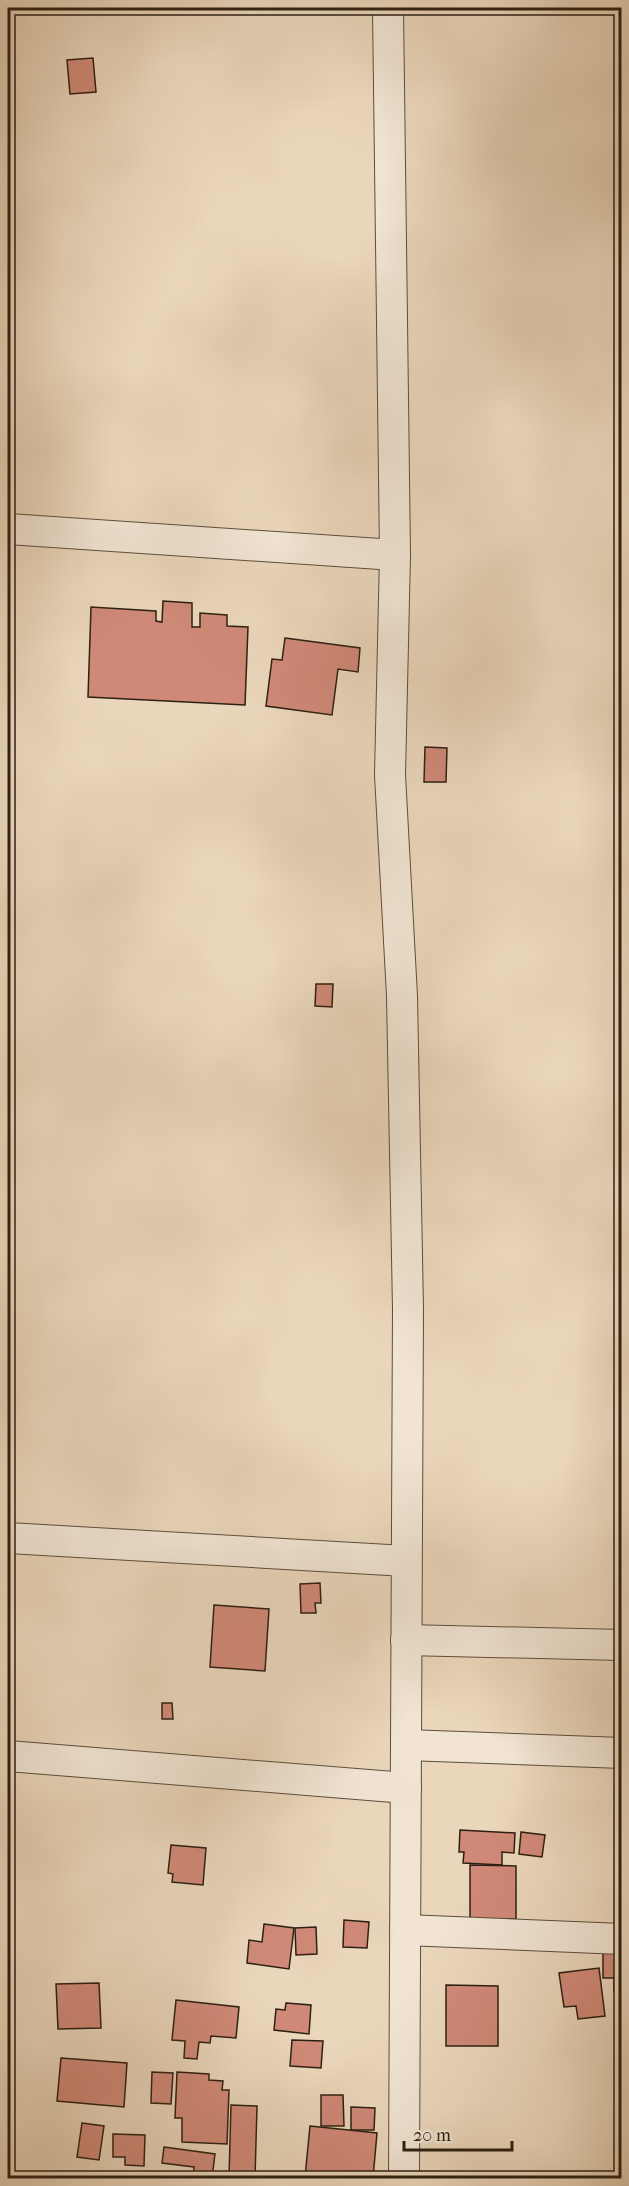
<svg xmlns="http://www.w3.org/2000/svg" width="629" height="2186" font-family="'IM FELL French Canon',serif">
	<rect width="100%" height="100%" fill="#ead6bb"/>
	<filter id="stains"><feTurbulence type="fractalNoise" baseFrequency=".00333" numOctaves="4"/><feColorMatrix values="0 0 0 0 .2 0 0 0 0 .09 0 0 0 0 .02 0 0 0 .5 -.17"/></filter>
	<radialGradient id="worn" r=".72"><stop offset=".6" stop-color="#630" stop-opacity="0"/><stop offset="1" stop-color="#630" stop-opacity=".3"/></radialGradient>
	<g fill="#d08978" stroke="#2d2012" stroke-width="1.5">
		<path d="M93,58L96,92L70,94L67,60Z"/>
		<path d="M163,601L192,603V627H200V613L227,615V626L248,627L245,705L88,697L91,607L156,611V621L162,622Z"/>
		<path d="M285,638L360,648L358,672L338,669L332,715L266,706L272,659L282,660Z"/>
		<path d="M425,747L447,748L446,782H424Z"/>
		<path d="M316,984H333L332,1007L315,1006Z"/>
		<path d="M320,1583L321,1603H315L316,1613H301L300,1584Z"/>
		<path d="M214,1605L269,1609L265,1671L210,1667Z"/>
		<path d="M162,1703H172L173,1719H162Z"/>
		<path d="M460,1830L515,1833L514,1853L502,1852V1865L463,1863L464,1852H459Z"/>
		<path d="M521,1832L545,1835L542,1857L519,1854Z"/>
		<path d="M8,1836H12L11,1914H8Z"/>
		<path d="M171,1845L206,1848L203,1885L172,1882L173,1874L168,1873Z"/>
		<path d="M470,1865L516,1866V1919H470Z"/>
		<path d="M344,1920L369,1922L367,1948L343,1947Z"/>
		<path d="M264,1924L294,1928L289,1969L247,1963L249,1940L262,1942Z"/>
		<path d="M316,1927L317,1954L296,1955L295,1928Z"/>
		<path d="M603,1952H622V1992H614V1978H603Z"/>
		<path d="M599,1968L605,2016L578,2019L576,2006L564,2007L559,1973Z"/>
		<path d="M99,1983L101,2028L58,2029L56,1984Z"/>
		<path d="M446,1985L498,1986V2046H446Z"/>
		<path d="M176,2000L239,2007L236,2038L211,2036L210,2043L199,2042L197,2059L184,2058L185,2041L172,2040Z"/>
		<path d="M286,2003L311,2005L309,2034L274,2030L276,2009L285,2010Z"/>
		<path d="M292,2040L323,2041L321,2068L290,2066Z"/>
		<path d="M61,2058L127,2063L124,2107L57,2101Z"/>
		<path d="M152,2072L173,2073L171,2104L151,2103Z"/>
		<path d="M177,2072L209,2074V2080L223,2081L222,2090H229L227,2144L182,2142V2118H175Z"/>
		<path d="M321,2095H343L344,2126H321Z"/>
		<path d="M231,2105L257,2106L255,2178L229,2177Z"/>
		<path d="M351,2107L375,2108L374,2130H351Z"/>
		<path d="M82,2123L104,2126L99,2160L77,2157Z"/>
		<path d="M310,2126L377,2133L373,2178L305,2177Z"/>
		<path d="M113,2134L145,2135L144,2166L125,2165V2157H113Z"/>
		<path d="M164,2147L215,2154L212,2178H193L194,2167L162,2163Z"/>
	</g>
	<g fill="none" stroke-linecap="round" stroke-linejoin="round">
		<defs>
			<g id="minor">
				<path d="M388,8L395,555L390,775L402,996L408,1309L404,2178"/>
				<path d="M8,529L395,555"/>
				<path d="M8,1538L406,1561"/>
				<path d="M406,1640L622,1645"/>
				<path d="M406,1745L622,1753"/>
				<path d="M8,1756L406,1788"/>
				<path d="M405,1930L622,1939"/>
			</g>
		</defs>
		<use href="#minor" stroke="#5c4e3c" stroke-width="32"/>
		<use href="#minor" stroke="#f1e4d3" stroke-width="30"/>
	</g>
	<rect width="629" height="2186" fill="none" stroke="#ead6bb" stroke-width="30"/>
	<rect x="9" y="9" width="611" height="2168" fill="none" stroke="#2d2012" stroke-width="3"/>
	<rect x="15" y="15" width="599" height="2156" fill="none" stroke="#2d2012" stroke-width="1.5"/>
	<path d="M404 2141v9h108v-9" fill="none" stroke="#2d2012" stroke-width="3"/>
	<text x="413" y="2141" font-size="18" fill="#2d2012" stroke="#f1e4d3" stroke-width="4.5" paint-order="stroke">20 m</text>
	<rect width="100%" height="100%" filter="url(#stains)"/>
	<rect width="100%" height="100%" fill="url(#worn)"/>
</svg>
